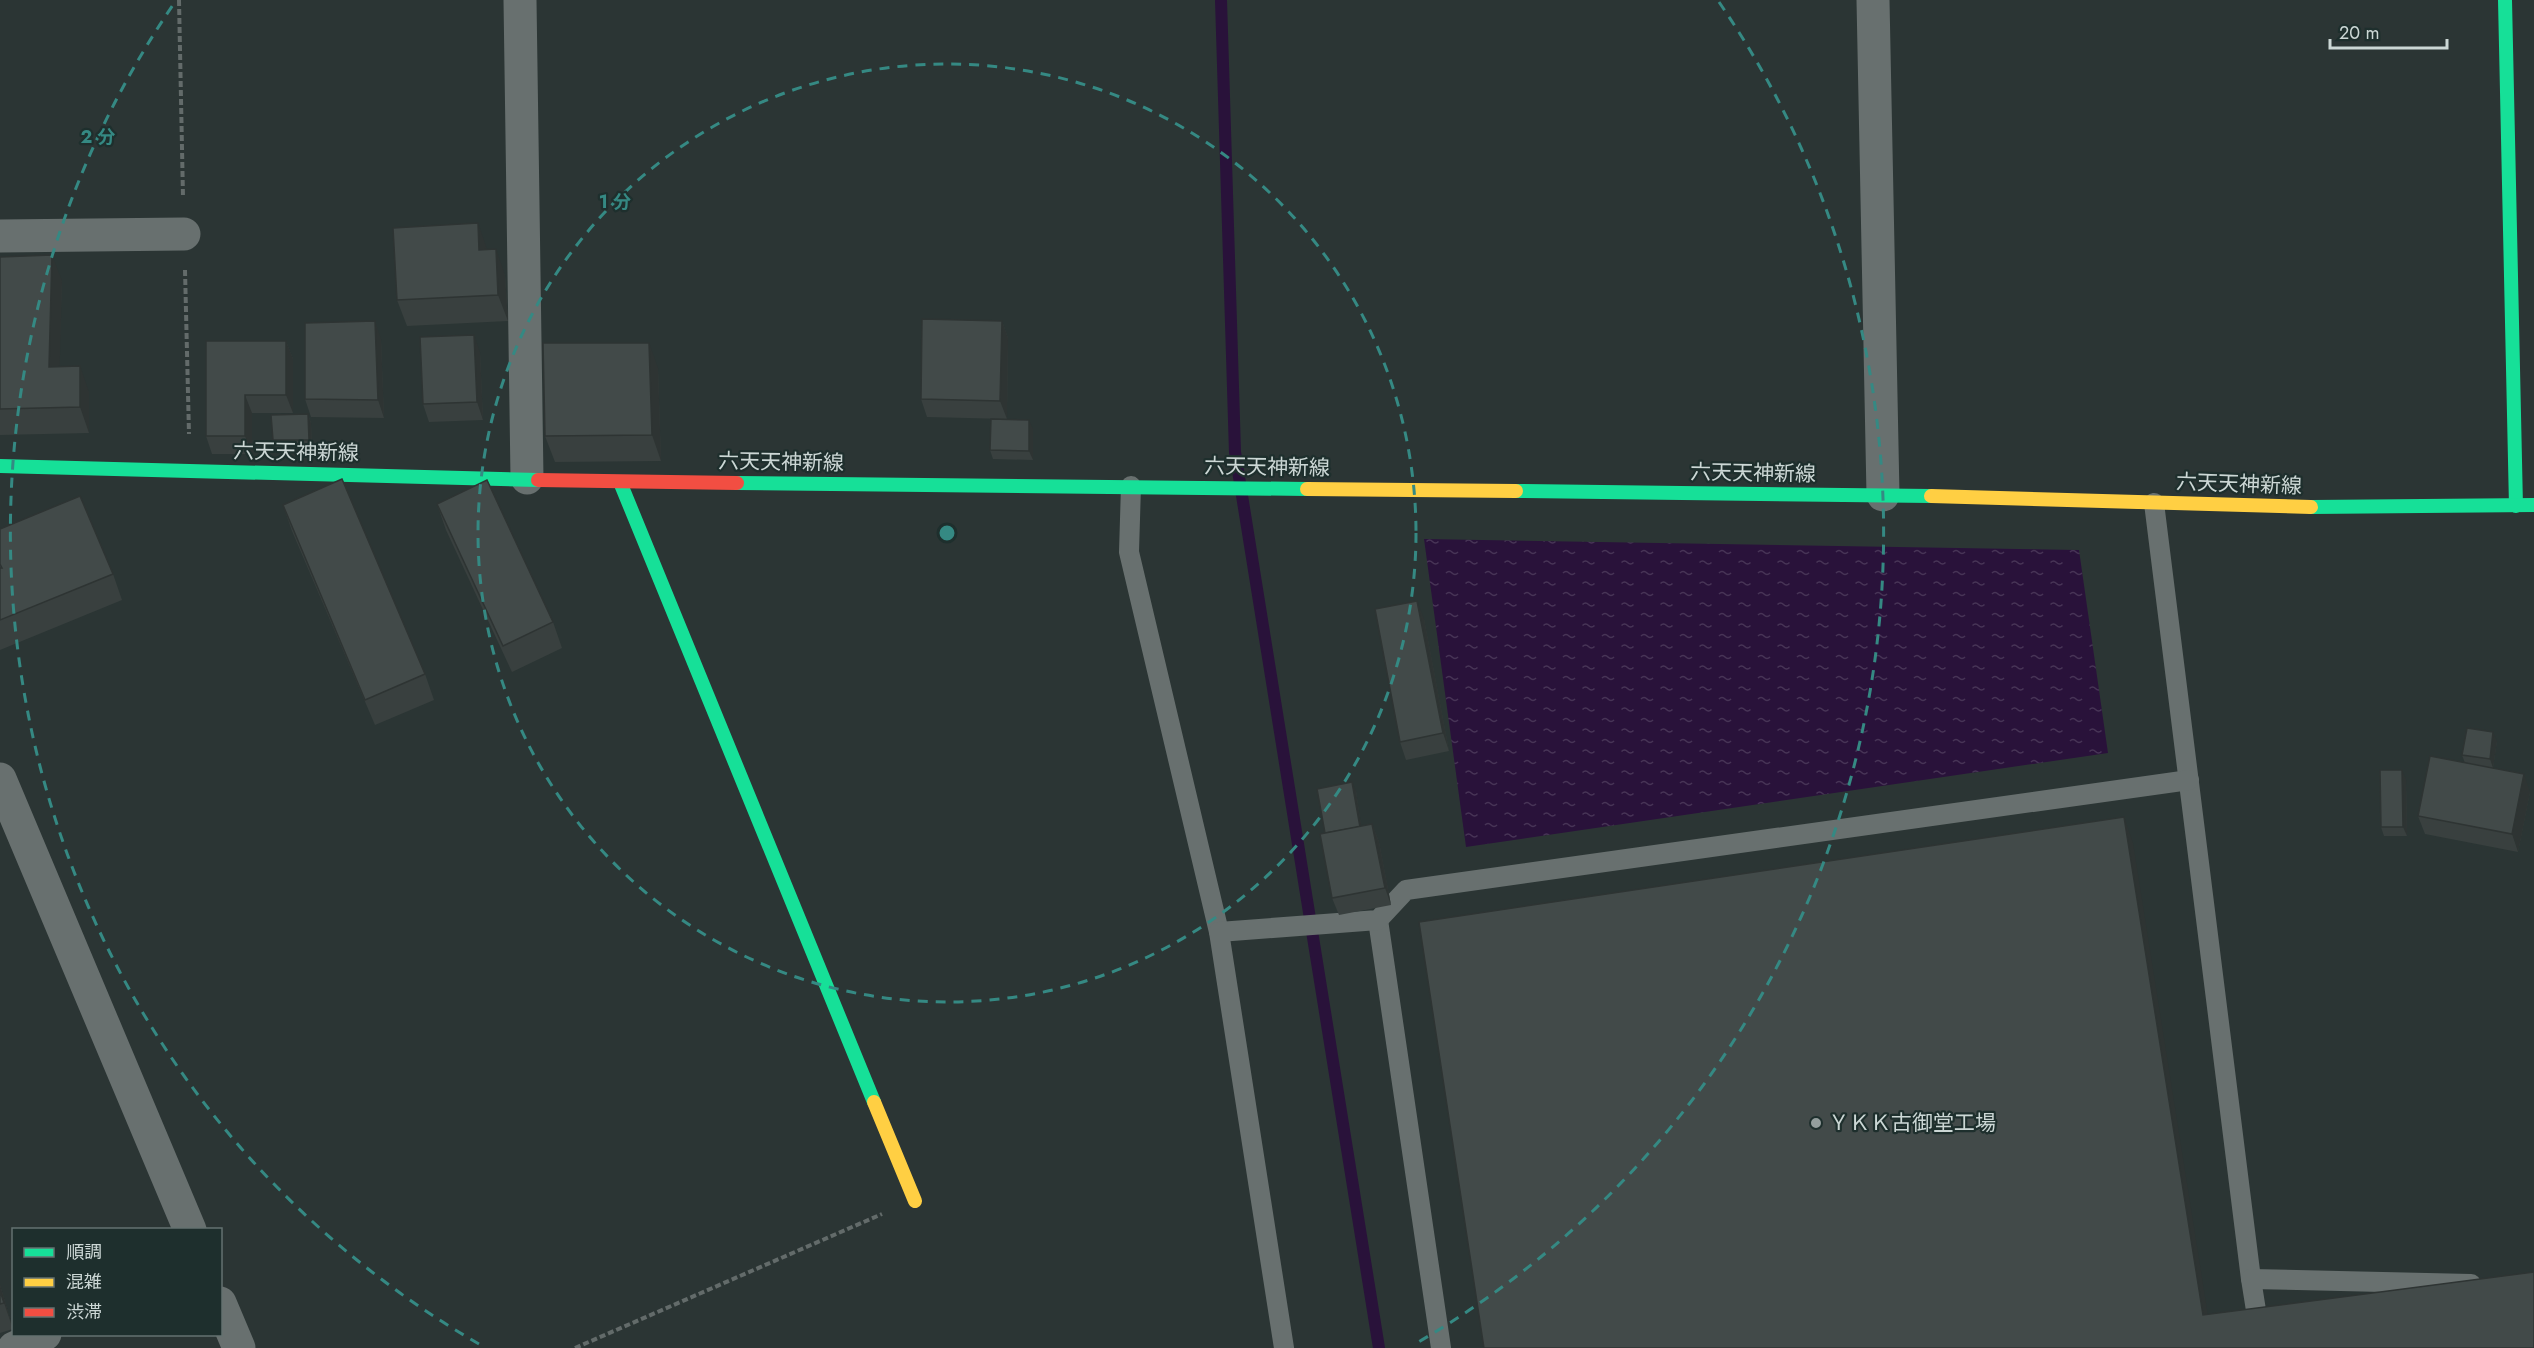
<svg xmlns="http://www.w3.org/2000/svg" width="2534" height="1348" font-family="Jost,'Noto Sans JP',sans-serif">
	<defs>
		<pattern id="water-ripples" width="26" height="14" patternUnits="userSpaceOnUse" patternTransform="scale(1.5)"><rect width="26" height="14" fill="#29123a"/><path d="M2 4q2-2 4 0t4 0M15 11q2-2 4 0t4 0" fill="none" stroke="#473456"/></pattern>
	</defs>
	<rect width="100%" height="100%" fill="#2b3534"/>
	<path fill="url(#water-ripples)" d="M1424,539L2079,550L2108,753L1466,847Z"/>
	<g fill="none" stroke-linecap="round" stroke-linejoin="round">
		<path stroke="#29123a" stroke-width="12" d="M1221,0L1235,452L1379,1348"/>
		<g stroke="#636b6a" stroke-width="4" stroke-dasharray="6 3" stroke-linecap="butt">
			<path d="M179,0L183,197"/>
			<path d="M185,270L189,434"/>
			<path d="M575,1348L882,1214"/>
		</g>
		<g stroke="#68706f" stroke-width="20">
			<path d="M1131,486L1129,552L1219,932"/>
			<path d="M2154,503L2251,1279"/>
			<path d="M1378,920L1441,1348"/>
			<path d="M1284,1348L1219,932L1378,920L1406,890L2189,780"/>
			<path d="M2262,1348L2251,1279L2471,1284"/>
		</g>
		<g stroke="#68706f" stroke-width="33">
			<path d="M520,0L527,478"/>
			<path d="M1873,0L1883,495"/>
			<path d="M0,236L184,234"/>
			<path d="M0,779L190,1230"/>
			<path d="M220,1303L239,1348"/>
			<path d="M14,1348L45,1334"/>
		</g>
		<g stroke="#16e098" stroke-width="14">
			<path d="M2505,0L2516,506"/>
			<path d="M0,466L538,480"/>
			<path d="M620,482L874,1102"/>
			<path d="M737,483L1307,489"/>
			<path d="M1516,491L1931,496"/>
			<path d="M2311,507L2534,505"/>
		</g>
		<g stroke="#ffcf43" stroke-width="14">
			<path d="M1307,489L1516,491"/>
			<path d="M1931,496L2311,507"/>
			<path d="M874,1102L915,1201"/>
		</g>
		<path stroke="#f24e42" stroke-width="14" d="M538,480L737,483"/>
	</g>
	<g fill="#39403f">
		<path d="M487,250L505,275L508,321L407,326L397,300Z"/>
		<path d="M0,257L62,281L59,367L89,392V433L0,435Z"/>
		<path d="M1002,321L1008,338L1007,419L927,417L921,399Z"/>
		<path d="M381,339L384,418L311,417L305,399Z"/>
		<path d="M286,341L293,359V413H252V454H212L206,436Z"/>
		<path d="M480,352L483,420L429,422L423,404Z"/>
		<path d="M658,368L661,461L555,462L545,436Z"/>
		<path d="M308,414L311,423L312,449H277L273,440Z"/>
		<path d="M1033,429V460L993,459L990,450Z"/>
		<path d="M437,504L553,622L562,648L512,672L446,530Z"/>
		<path d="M283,505L425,674L434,700L375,725L292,531Z"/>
		<path d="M0,529L113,574L122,600L0,650Z"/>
		<path d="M1424,619L1449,751L1406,760L1400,742Z"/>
		<path d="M2497,741L2493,768L2530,792L2518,852L2425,834L2418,816L2465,763L2462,755Z"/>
		<path d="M2406,779L2407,836H2384L2381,827Z"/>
		<path d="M1356,791L1361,826L1372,824L1379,842L1391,905L1339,915L1332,898L1325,833Z"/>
		<path d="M0,1285L13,1329L0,1333Z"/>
	</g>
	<g fill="#2e3433">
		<path d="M478,223L487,249L488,276L479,250Z"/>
		<path d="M496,249L505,275L508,321L498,295Z"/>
		<path d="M52,255L62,281L59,393L49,367Z"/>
		<path d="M375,321L381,339L384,418L378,400Z"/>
		<path d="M1002,321L1008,338L1007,419L1000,401Z"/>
		<path d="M474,335L480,352L483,420L477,402Z"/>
		<path d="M286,341L293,359V413L286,395Z"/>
		<path d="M649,343L658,368L661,461L652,435Z"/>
		<path d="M80,366L89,392V433L80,407Z"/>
		<path d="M245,395L252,413V454L245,436Z"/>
		<path d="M308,414L311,423L312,449L309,440Z"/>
		<path d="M1029,420L1033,429V460L1029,451Z"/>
		<path d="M1417,601L1424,619L1449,751L1443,733Z"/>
		<path d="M2493,732L2497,741L2493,768L2490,759Z"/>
		<path d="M2402,770L2406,779L2407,836L2403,827Z"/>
		<path d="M2524,774L2530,792L2518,852L2512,834Z"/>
		<path d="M1352,782L1356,791L1363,837L1360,828Z"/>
		<path d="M2124,817L2133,843L2212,1341L2203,1315Z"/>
		<path d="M1372,824L1379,842L1391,905L1385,888Z"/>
		<path d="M0,1285L13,1329L4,1303L0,1291Z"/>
	</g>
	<g fill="#424a49" stroke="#2e3433" stroke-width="1.5">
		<path d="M478,223L479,250L496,249L498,295L397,300L393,228Z"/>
		<path d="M52,255L49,367L80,366V407L0,409V257Z"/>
		<path d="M922,319L1002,321L1000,401L921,399Z"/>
		<path d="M375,321L378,400L305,399V323Z"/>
		<path d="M474,335L477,402L423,404L420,337Z"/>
		<path d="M206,341H286V395H245V436H206Z"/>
		<path d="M543,343H649L652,435L545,436Z"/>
		<path d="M308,414L309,440H273L271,415Z"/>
		<path d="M991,419L1029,420V451L990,450Z"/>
		<path d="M342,479L425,674L365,700L283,505Z"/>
		<path d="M487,480L553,622L503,646L437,504Z"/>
		<path d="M80,496L113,574L0,620V568H2L0,564V529Z"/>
		<path d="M1417,601L1443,733L1400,742L1375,609Z"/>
		<path d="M2467,728L2493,732L2490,759L2462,755Z"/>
		<path d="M2430,756L2524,774L2512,834L2418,816Z"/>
		<path d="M2380,770H2402L2403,827H2381Z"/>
		<path d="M1352,782L1360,827L1325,833L1317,789Z"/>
		<path d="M2124,817L2203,1315L2534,1272V1348H1484L1419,922Z"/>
		<path d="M1372,824L1385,888L1332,898L1320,834Z"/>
		<path d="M0,1291L4,1303L0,1304Z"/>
	</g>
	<g fill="none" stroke="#358983" stroke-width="3" stroke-dasharray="10 8">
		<circle cx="947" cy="533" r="469"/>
		<path d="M479 1344A937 937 0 0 1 175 2M1719 2A937 937 0 0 1 1415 1344"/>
	</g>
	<circle fill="#949e9d" stroke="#1e2f2d" stroke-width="2" cx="1816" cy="1123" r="6"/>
	<g text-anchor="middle" stroke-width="4.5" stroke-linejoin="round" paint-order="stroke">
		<g font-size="21" fill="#ccd7d5" stroke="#1e2f2d">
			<text transform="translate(296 452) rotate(1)" y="7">六天天神新線</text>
			<text transform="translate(781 462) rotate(1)" y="7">六天天神新線</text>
			<text transform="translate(1267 467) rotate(1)" y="7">六天天神新線</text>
			<text transform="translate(1753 473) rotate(1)" y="7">六天天神新線</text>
			<text transform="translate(2239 484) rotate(2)" y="7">六天天神新線</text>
		</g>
		<g font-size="21" fill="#ccd7d5" stroke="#1e2f2d" text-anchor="start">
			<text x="1828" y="1130">ＹＫＫ古御堂工場</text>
		</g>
	</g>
	<circle cx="947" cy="533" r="9" fill="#358983" stroke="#1e2f2d" stroke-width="3"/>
	<g font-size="18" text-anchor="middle" font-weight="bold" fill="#358983" stroke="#1e2f2d" stroke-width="4.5" stroke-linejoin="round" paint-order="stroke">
		<text x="98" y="143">2 分</text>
		<text x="615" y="208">1 分</text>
	</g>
	<rect x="12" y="1228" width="210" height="108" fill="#1e2f2d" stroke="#647270" stroke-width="1.5"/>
	<rect x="24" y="1248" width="30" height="9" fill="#16e098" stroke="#647270" stroke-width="1.5"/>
	<text x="66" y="1258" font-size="18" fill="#ccd7d5">順調</text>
	<rect x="24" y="1278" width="30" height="9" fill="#ffcf43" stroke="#647270" stroke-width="1.5"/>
	<text x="66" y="1288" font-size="18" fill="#ccd7d5">混雑</text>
	<rect x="24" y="1308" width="30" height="9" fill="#f24e42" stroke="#647270" stroke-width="1.5"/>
	<text x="66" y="1318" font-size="18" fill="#ccd7d5">渋滞</text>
	<path d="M2330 39v9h117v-9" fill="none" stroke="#ccd7d5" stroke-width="3"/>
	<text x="2339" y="39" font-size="18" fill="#ccd7d5" stroke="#1e2f2d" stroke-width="4.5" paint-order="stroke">20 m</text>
</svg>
